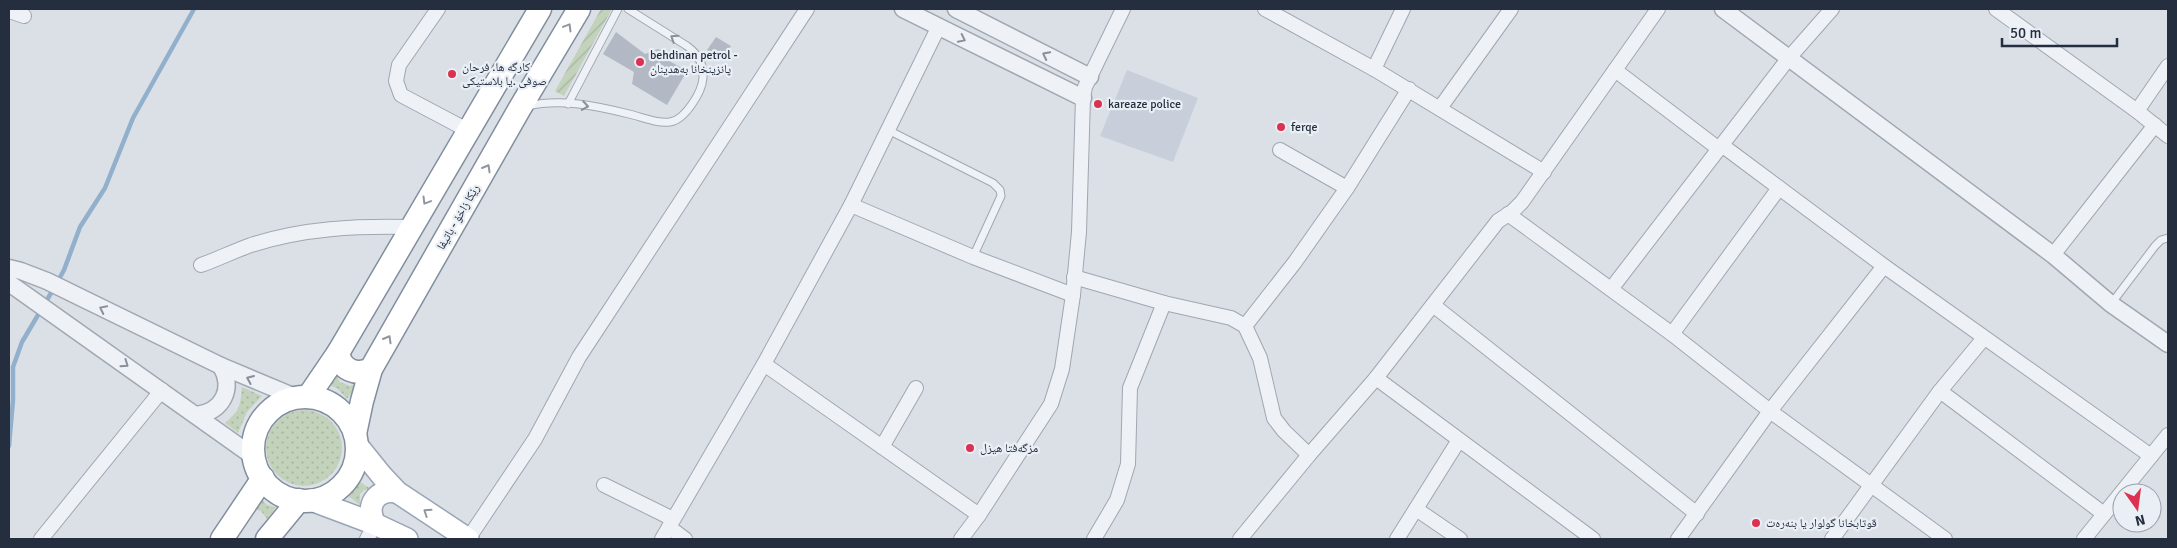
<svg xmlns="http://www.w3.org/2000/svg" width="2177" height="548" font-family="Signika,'Noto Naskh Arabic',sans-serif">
	<defs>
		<pattern id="grass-dots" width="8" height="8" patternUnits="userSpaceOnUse" patternTransform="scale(1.25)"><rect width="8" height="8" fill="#c2d2bb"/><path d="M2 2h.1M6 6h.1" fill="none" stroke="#a7b5a2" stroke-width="1.8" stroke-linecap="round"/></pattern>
		<pattern id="garden-furrows" width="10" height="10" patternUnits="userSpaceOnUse" patternTransform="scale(1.25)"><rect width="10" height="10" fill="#c2d2bb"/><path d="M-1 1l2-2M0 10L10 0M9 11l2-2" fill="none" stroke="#a7b5a2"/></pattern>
	</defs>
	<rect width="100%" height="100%" fill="#dbe0e7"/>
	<path fill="#c9cfda" d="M1127,70L1198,98L1173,162L1100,136Z"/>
	<g fill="url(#grass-dots)">
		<path d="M335,374L340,382L350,386L358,383L347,399L337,388L326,384Z"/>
		<path d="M242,387L262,396L247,412L238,433L225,423C240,410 240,407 242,387Z"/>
		<circle cx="304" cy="448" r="38"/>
		<path d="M357,480L371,489L364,490L360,494V505L348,496Z"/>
		<path d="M261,498L267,505L276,507L267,519L261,511L253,509Z"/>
	</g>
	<path fill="url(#garden-furrows)" d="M601,9H612L564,96L555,91Z"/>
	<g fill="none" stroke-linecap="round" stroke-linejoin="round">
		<g stroke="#92b0cc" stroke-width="4.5">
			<path d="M58,281L64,270L80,227L105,188L133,118L194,9"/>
			<path d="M9,446L13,400V367L22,342L54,288"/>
		</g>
	</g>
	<g fill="#b2b9c5">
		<path d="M616,32L645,54L658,49L665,52L666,59L687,71L667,105L632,84L634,72L603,54Z"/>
		<path d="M716,37L731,46L723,60L707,50Z"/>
	</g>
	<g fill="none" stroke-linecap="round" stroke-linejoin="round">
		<defs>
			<g id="service">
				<path d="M568,104L618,9"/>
				<path d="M528,106C560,98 597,106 629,114C642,117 658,124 670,122C685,120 702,92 703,78C704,64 698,54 687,46L628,9"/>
				<path d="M888,130L993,183L1000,190L1001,196L973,257"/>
				<path d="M2111,304L2155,246L2161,240L2168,238"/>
			</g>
			<g id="minor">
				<path d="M438,9L399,65L396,81L401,95L469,131"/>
				<path d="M1265,9L1374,69L1544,172"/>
				<path d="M1996,9L2137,111L2168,136"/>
				<path d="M9,11L24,16"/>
				<path d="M1374,69L1403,9"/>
				<path d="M1615,70L1719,149"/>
				<path d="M1440,108L1511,9"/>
				<path d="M2137,111L2168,66"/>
				<path d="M1723,146L1884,266L2151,456"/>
				<path d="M1280,150L1347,188"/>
				<path d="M851,205L973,257L1073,295"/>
				<path d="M1508,214L1672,334L1770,411L1945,539"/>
				<path d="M2053,255L2155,125"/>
				<path d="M201,265C218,259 234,251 251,245C304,228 356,226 410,227"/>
				<path d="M1074,277L1164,303L1231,318L1245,326L1260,358L1274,418L1284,431L1309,455"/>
				<path d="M1611,289L1788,59L1832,9"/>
				<path d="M1433,305L1697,514"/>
				<path d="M1245,326L1295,262L1347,188L1409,89"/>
				<path d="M1672,334L1779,188"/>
				<path d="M764,364L979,515"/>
				<path d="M1376,378L1593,539"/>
				<path d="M1940,391L2104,514"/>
				<path d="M882,447L916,388"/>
				<path d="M604,485L673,519"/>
				<path d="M1416,509L1460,539"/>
				<path d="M669,527L685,539"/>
				<path d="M41,539L162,390"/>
				<path d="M367,539L375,524"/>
				<path d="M468,539L535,439L579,357L807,9"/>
				<path d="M662,539L764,364L851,205L938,28"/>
				<path d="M961,539L979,515L1051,404L1062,369L1073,295L1079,232L1083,98L1085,87L1123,9"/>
				<path d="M1094,539L1117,500L1128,464L1130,388L1164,303"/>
				<path d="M1240,539L1309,455L1376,378L1498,221L1512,212L1522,202L1658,9"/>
				<path d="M1397,539L1459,440"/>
				<path d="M1678,539L1770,411L1884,266"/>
				<path d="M1832,539L1940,391L1984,338"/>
				<path d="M2084,539L2168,435"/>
			</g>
			<g id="tertiary">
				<path d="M903,9L1083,98"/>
				<path d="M956,9L1090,77"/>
				<path d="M1723,9L2053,255L2111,304L2168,344"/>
				<path d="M9,268L21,271L47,281L221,366L295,397"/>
				<path d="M9,283L254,457"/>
				<path d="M197,415C223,411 234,389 221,366"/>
			</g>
			<g id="primary">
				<path d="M357,445L382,476L397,492L468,539"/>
				<path d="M311,500L375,524L407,539"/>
				<path d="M375,524C365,506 376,488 397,492"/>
			</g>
			<g id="trunk">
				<path d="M338,353C341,370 356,376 371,369"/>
				<path d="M308,397L338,353L540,9"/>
				<circle cx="305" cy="449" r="52"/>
				<path d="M355,434L362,401L371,369L520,108L579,9"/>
				<path d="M222,539L263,478"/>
				<path d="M267,539L299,500"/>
			</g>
		</defs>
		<use href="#service" stroke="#a0a7b1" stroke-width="9"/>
		<use href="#minor" stroke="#a0a7b1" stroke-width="16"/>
		<use href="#tertiary" stroke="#a0a7b1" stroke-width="19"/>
		<use href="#primary" stroke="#99a5b4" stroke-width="24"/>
		<use href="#trunk" stroke="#818e9f" stroke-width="25"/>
		<use href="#service" stroke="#eef1f5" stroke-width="7"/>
		<use href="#minor" stroke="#eef1f5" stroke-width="14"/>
		<use href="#tertiary" stroke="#eef1f5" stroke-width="16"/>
		<use href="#primary" stroke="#fff" stroke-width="21"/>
		<use href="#trunk" stroke="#fff" stroke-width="22"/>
	</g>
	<defs><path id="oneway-chevron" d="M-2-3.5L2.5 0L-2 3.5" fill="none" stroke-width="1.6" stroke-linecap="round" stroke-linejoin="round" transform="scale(1.25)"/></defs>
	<g stroke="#92969f">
		<use href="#oneway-chevron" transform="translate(568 27) rotate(-59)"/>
		<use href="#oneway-chevron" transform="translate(487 168) rotate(-60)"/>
		<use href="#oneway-chevron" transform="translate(426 201) rotate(121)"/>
		<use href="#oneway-chevron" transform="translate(388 339) rotate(-60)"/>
		<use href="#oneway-chevron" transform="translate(427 512) rotate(-146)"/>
	</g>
	<g stroke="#89909a">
		<use href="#oneway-chevron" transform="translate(674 38) rotate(-147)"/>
		<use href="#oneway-chevron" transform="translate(962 39) rotate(26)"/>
		<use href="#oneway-chevron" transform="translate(1046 55) rotate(-153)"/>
		<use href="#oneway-chevron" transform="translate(585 106) rotate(9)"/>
		<use href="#oneway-chevron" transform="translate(103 309) rotate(-154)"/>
		<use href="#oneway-chevron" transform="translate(125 364) rotate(35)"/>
		<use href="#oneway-chevron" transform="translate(250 379) rotate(-157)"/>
	</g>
	<g fill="#dc3150" stroke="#eaeff5" stroke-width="2">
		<circle cx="640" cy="62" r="5"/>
		<circle cx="452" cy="74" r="5"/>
		<circle cx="1098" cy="104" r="5"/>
		<circle cx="1281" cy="127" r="5"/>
		<circle cx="970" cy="448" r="5"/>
		<circle cx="1756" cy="523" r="5"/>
	</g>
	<g text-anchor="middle" stroke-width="4.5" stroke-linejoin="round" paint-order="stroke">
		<g font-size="12" fill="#242e3f" stroke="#eaeff5" text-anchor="start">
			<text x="650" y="59">behdinan petrol -<tspan x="650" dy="14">پانزینخانا بەهدینان</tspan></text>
			<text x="462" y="71">کارگه ها. فرحان<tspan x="462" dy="14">صوفی .یا بلاستیکی</tspan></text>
			<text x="1108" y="108">kareaze police</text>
			<text x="1291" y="131">ferqe</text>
			<text x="980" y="452">مزگەفتا هیزل</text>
			<text x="1766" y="527">قوتابخانا گولوار یا بنەرەت</text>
		</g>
		<g font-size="12" fill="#242e3f" stroke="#eaeff5">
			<text transform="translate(458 217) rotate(-60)" y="4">رێکا زاخۆ - باتیفا</text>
		</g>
	</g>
	<rect width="2177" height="548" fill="none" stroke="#242e3f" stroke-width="20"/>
	<g transform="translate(2137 508) rotate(166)"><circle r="24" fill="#eaeff5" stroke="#9ba2ac"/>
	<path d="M0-4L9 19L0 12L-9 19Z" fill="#dc3150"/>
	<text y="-8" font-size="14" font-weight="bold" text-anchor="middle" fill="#242e3f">N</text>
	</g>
	<path d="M2002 38v8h115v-8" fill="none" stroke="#242e3f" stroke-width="2.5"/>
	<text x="2010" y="38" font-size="15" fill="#242e3f" stroke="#eaeff5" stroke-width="4" paint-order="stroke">50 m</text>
</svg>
